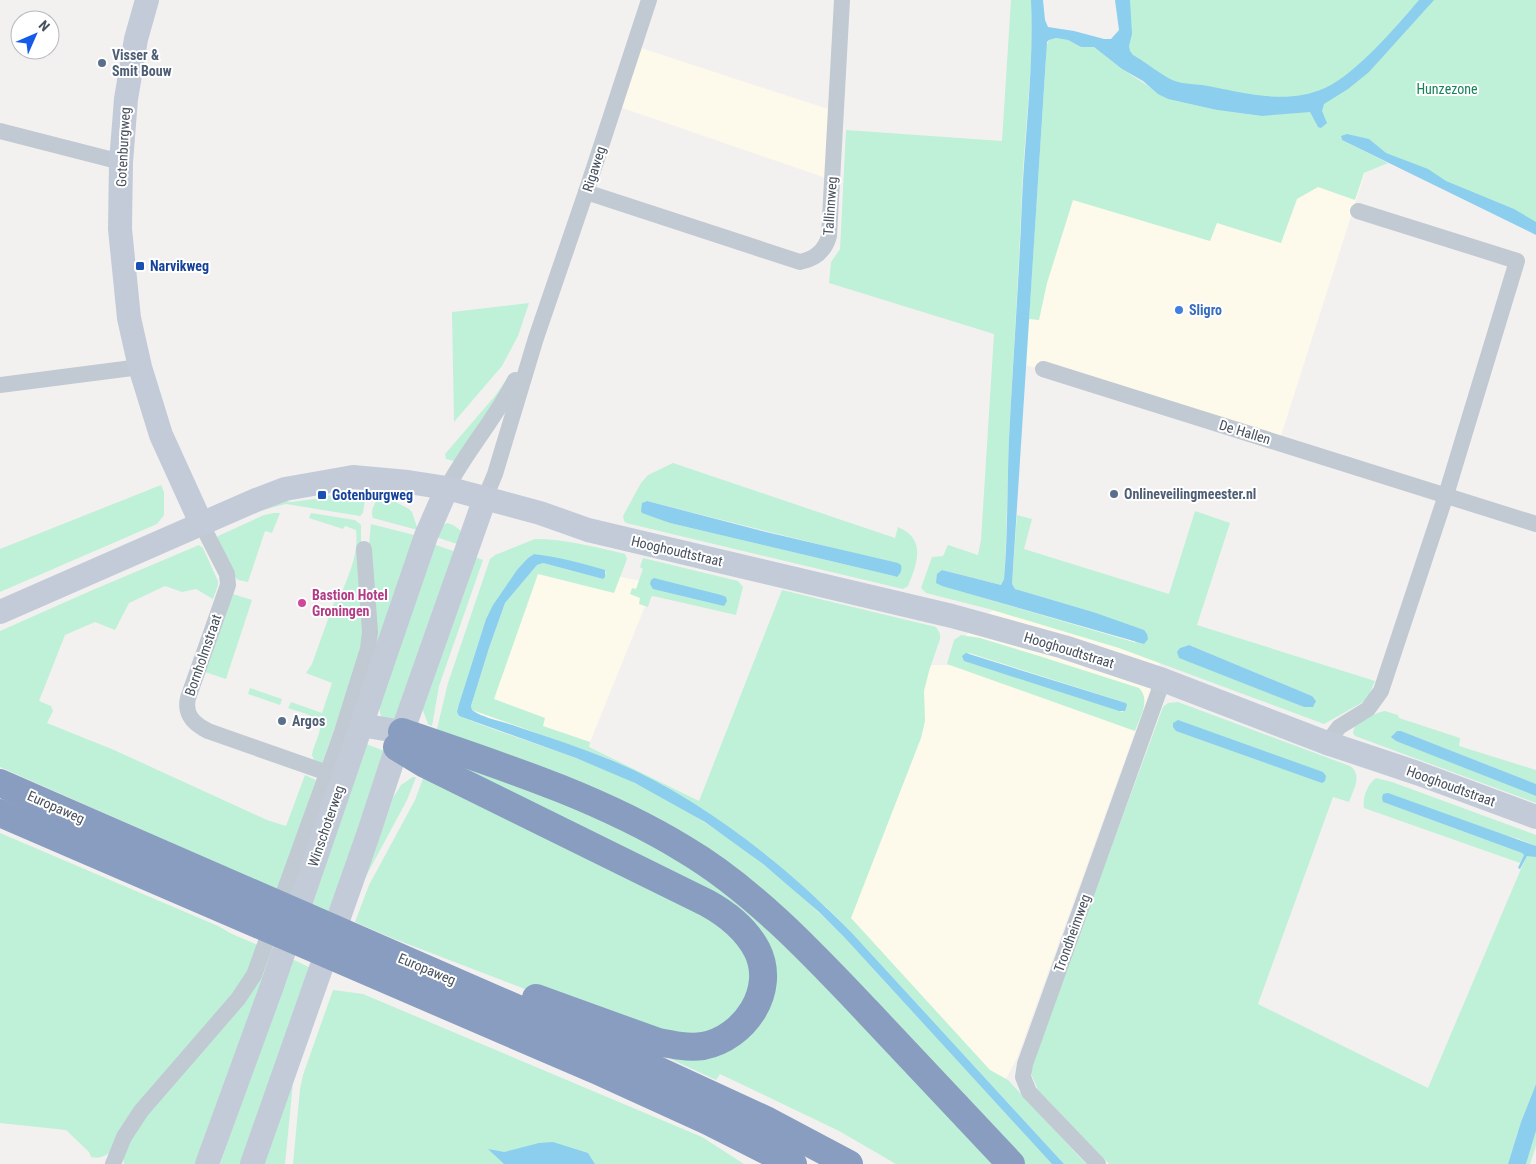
<svg xmlns="http://www.w3.org/2000/svg" width="1536" height="1164" font-family="'Roboto Condensed',sans-serif">
	<rect width="100%" height="100%" fill="#f3f1f0"/>
	<g fill="#fdf9eb">
		<path d="M635,46L834,111L829,179L614,105Z"/>
		<path d="M1042,53L1365,172L1279,442L1023,364Z"/>
		<path d="M543,560L654,584L588,747L463,715Z"/>
		<path d="M1009,601L1165,649L1017,1058L1000,1090L837,911L925,665H949L975,621Z"/>
	</g>
	<g fill="#bff0d8" fill-rule="evenodd">
		<path d="M1011,0H1031C1034,63 1025,126 1022,189C1019,273 1013,356 1009,439C1007,486 1007,533 1004,579L1001,585L942,570L940,585L1137,643L1093,612L1015,589L1012,584L1017,515L1032,519L1024,549L1169,594L1195,511L1230,523L1197,625L1375,681L1369,695L1363,702L1324,724L1119,648L989,609L926,593L921,588L932,557L943,556L948,545L978,555L981,540L994,334L829,283L831,262L840,249L846,130L1002,141ZM1189,645L1312,696L1304,707L1180,658L1178,656L1180,648Z"/>
		<path d="M1124,0H1536V229L1341,137L1342,140L1388,163L1364,173L1355,200L1318,187L1297,199L1281,243L1217,223L1210,241L1073,200L1047,283L1039,320L1029,319L1046,58V47L1049,40L1056,38L1068,40L1081,47H1094L1122,69L1168,99L1217,110L1262,116L1310,111L1318,127L1314,108L1198,94L1125,64Z"/>
		<path d="M529,303L518,336L502,366L454,422L452,312Z"/>
		<path d="M510,374L508,381L454,461L446,459L445,454L495,396Z"/>
		<path d="M673,463L895,538L898,527C926,539 918,562 908,586L903,589L626,523L624,521L623,516L641,483L648,475ZM647,501L901,565L897,577L894,576L670,523L664,520L642,503Z"/>
		<path d="M161,485L164,492V515L157,524L0,592V549Z"/>
		<path d="M321,495L363,497L365,499L363,513L360,516L286,504L259,511L286,501L292,502L322,498Z"/>
		<path d="M378,498L394,501L409,509L412,512L418,530L373,518C370,512 374,504 378,498Z"/>
		<path d="M274,513H280L272,533L265,531L248,582L238,580L234,576L217,539L218,536L264,515Z"/>
		<path d="M311,513L355,520L361,525V547L366,632L353,679L322,763H320L314,760L312,755C313,746 319,738 320,728C321,715 298,712 288,708L291,702L322,713L332,683L306,673L312,664L337,594L341,595C349,574 359,553 356,530L345,526L343,529L309,518Z"/>
		<path d="M447,523L453,525L460,530L463,546L433,536L440,527Z"/>
		<path d="M371,524L418,536L364,679L369,545Z"/>
		<path d="M535,539C565,539 596,547 625,554L627,559L614,593L538,574L494,699L545,718L543,726L590,742L589,747L699,801L782,590L936,627L940,634V639L929,671L924,691L925,721L921,738L851,918L990,1070L1008,1080L1086,1164H1064L851,932L825,906L769,857L708,813L644,776L612,760L472,710L471,706L489,648L505,603L537,565L543,563L603,579L606,572L587,565L541,555L534,554L528,558L499,596L486,619L459,704L457,712L459,716C508,736 559,750 608,771C699,809 776,869 845,938L1052,1164H1018L771,906L436,733L448,683L490,559L495,555Z"/>
		<path d="M433,544L459,553L400,724L381,717L379,707Z"/>
		<path d="M199,545L203,548L218,581V585L213,599L196,589L182,592L165,586L129,603L115,630L95,622L65,635L39,701L51,706L53,711L47,723L114,750L267,820L286,826L305,775L316,780L278,890L0,767V631L88,592Z"/>
		<path d="M470,555L483,560L439,686L432,726L428,724L422,708Z"/>
		<path d="M643,558L738,581L743,587L736,615L653,596L651,597L648,607L639,604L640,598L630,594L632,588L636,589L643,569L640,567Z"/>
		<path d="M233,594L252,600L226,679L205,672Z"/>
		<path d="M961,635L980,638L1039,656L1139,688C1151,700 1140,717 1135,731L947,664L954,640ZM969,653L1126,703L1123,712L965,661Z"/>
		<path d="M250,688L282,699L280,705L248,694Z"/>
		<path d="M1178,702L1350,766C1363,775 1353,790 1349,802L1333,797L1258,1004L1428,1088L1526,857L1529,855L1536,857V1084L1521,1122L1508,1164H1109L1038,1090L1032,1076V1062L1163,707L1168,703Z"/>
		<path d="M1385,711L1398,715L1399,718L1460,738L1459,746L1536,770V784L1401,731L1393,739L1536,796V803L1355,736L1353,733L1355,725C1362,721 1378,711 1385,711Z"/>
		<path d="M366,744L390,753L333,915L312,906Z"/>
		<path d="M432,749L526,782L721,881L1000,1164H896L839,1131L720,1074L716,1080L664,1056L730,1046L765,948L511,798Z"/>
		<path d="M424,776L704,908L753,959L748,1006L701,1040L572,1007L392,938L355,922L369,885L415,800Z"/>
		<path d="M413,777H416L407,800L344,917L375,850L393,798L401,785Z"/>
		<path d="M1376,778L1392,782L1536,835V846L1519,839L1383,802L1522,853L1524,855L1520,863L1364,808C1362,798 1368,783 1376,778Z"/>
		<path d="M0,833L218,926L232,934L260,946L248,972L236,991L111,1151C105,1157 99,1159 91,1157L89,1152L66,1130L0,1123Z"/>
		<path d="M269,948L277,951L199,1164H124L123,1155L126,1145Z"/>
		<path d="M292,959L315,970L246,1164H220Z"/>
		<path d="M333,990L363,994L702,1137L744,1164H595L588,1153L519,1149L504,1152L498,1158L504,1164H293L300,1089L303,1075Z"/>
		<path d="M293,1083L285,1164H258Z"/>
		<path d="M1536,1131V1146L1530,1164H1526Z"/>
	</g>
	<g fill="#8bceee">
		<path d="M1031,0H1043L1045,20L1048,27L1074,31L1104,39H1111L1119,30L1115,0H1130L1132,34L1129,46L1130,51L1133,55C1144,61 1165,78 1175,81C1183,84 1193,84 1202,85C1242,92 1285,106 1325,88C1356,74 1397,26 1419,0H1434L1369,72L1348,89L1324,104L1322,111L1327,123L1321,128L1318,127L1310,112L1262,116L1217,110L1168,99L1158,94L1143,81L1122,69L1094,47H1081L1068,40L1056,38L1049,40L1047,42L1012,584L1015,589L1093,612L1144,630L1147,634L1148,639L1144,644L942,586L936,583L937,574L942,570L1001,585L1004,579C1008,533 1007,486 1009,439C1013,360 1019,280 1022,201C1025,134 1034,66 1031,0Z"/>
		<path d="M1347,134L1369,139L1386,153L1428,169L1446,181L1514,209L1536,222V235L1342,140L1341,136Z"/>
		<path d="M647,501L766,532L898,563L901,565C902,570 901,573 897,577L894,576L670,523L642,513L641,511L642,503Z"/>
		<path d="M534,554C558,557 582,563 605,570V577L603,579L543,563L537,565L505,603L489,648L471,706L472,710C482,718 505,722 518,727C549,737 581,748 611,760C700,797 784,864 851,932L1064,1164H1052L845,938L819,912L763,864L705,822L635,783L576,758L459,716L457,712L459,704L486,619L493,605L517,570L528,558Z"/>
		<path d="M654,578L721,595L726,597L727,601L724,606L653,589L650,584L651,580Z"/>
		<path d="M1189,645L1312,696L1316,701L1313,707H1304L1179,658L1177,652L1180,648Z"/>
		<path d="M966,653L1126,703L1127,705L1125,711H1119L964,661L962,656Z"/>
		<path d="M1178,720L1323,772L1326,776L1325,781L1322,783L1176,731L1173,727V723Z"/>
		<path d="M1397,731H1401L1536,784V796L1396,741L1391,737Z"/>
		<path d="M1388,793L1536,846V857L1527,856L1520,869L1518,868L1524,855L1522,853L1383,802L1382,798L1383,794Z"/>
		<path d="M1536,1084V1131L1526,1164H1508L1521,1122Z"/>
		<path d="M553,1142L588,1153L595,1164H504L488,1149L504,1152L539,1143Z"/>
	</g>
	<g fill="none" stroke-linecap="round" stroke-linejoin="round">
		<g stroke="#c1c9d2" stroke-width="16">
			<path d="M0,131L121,162"/>
			<path d="M586,192L800,262C815,259 825,251 829,236L842,0"/>
			<path d="M1043,369L1536,524"/>
			<path d="M0,385L140,367"/>
			<path d="M447,488C467,450 496,418 515,380"/>
			<path d="M485,498L495,474L536,338L586,192L649,0"/>
			<path d="M201,523L227,574L228,585L188,698C184,715 194,724 208,731L336,776"/>
			<path d="M1327,743L1339,727L1368,709L1381,691L1446,495L1517,261L1358,211"/>
			<path d="M113,1164L124,1137L141,1111L238,999L254,975L342,732L368,649L370,632L364,549"/>
			<path d="M1098,1164L1029,1092L1023,1077L1025,1064L1163,680"/>
		</g>
		<g stroke="#c3cbd9" stroke-width="24">
			<path d="M147,0L136,39L126,99L121,162L120,229L129,318L140,367L161,435L201,523"/>
			<path d="M0,612L256,500L285,489L353,477L408,482L447,488L540,513L588,530L952,616L1064,647L1163,680L1327,743L1417,773L1536,817"/>
			<path d="M361,725L402,732"/>
			<path d="M207,1164L272,986L426,536L447,488"/>
			<path d="M252,1164L369,832L397,747L485,498"/>
		</g>
		<g stroke="#889dc0" stroke-width="28">
			<path d="M402,732C498,765 597,796 684,849C752,889 813,954 867,1011C915,1062 963,1113 1011,1164"/>
			<path d="M397,747L425,764L707,903C727,914 746,929 757,950C777,990 745,1038 703,1046C688,1048 673,1045 658,1042L536,998"/>
			<path d="M0,783L651,1067L768,1121L849,1164"/>
			<path d="M0,813L598,1071L708,1121L793,1164"/>
		</g>
	</g>
	<g fill="#5c6f8a" stroke="#fff" stroke-width="2">
		<circle cx="102" cy="63" r="5"/>
		<circle cx="1114" cy="494" r="5"/>
		<circle cx="282" cy="721" r="5"/>
	</g>
	<g fill="#1a4fb4" stroke="#fff" stroke-width="2">
		<rect x="135" y="261" width="10" height="10" rx="2.5"/>
		<rect x="317" y="490" width="10" height="10" rx="2.5"/>
	</g>
	<circle fill="#3f7fe0" stroke="#fff" stroke-width="2" cx="1179" cy="310" r="5"/>
	<circle fill="#d1479c" stroke="#fff" stroke-width="2" cx="302" cy="603" r="5"/>
	<g text-anchor="middle" stroke-width="4" stroke-linejoin="round" paint-order="stroke">
		<g font-size="14" font-weight="bold" fill="#4e5e75" stroke="#fff" text-anchor="start">
			<text x="112" y="60">Visser &amp;<tspan x="112" dy="16">Smit Bouw</tspan></text>
			<text x="1124" y="499">Onlineveilingmeester.nl</text>
			<text x="292" y="726">Argos</text>
		</g>
		<g font-size="14" fill="#168358" stroke="#fff">
			<text x="1447" y="94">Hunzezone</text>
		</g>
		<g font-size="14" fill="#48515e" stroke="#fff">
			<text transform="translate(123 147) rotate(-87)" y="5">Gotenburgweg</text>
			<text transform="translate(594 169) rotate(-72)" y="5">Rigaweg</text>
			<text transform="translate(830 206) rotate(-86)" y="5">Tallinnweg</text>
			<text transform="translate(1245 432) rotate(17)" y="5">De Hallen</text>
			<text transform="translate(677 551) rotate(13)" y="5">Hooghoudtstraat</text>
			<text transform="translate(1069 650) rotate(17)" y="5">Hooghoudtstraat</text>
			<text transform="translate(203 655) rotate(-71)" y="5">Bornholmstraat</text>
			<text transform="translate(1451 786) rotate(20)" y="5">Hooghoudtstraat</text>
			<text transform="translate(56 807) rotate(24)" y="5">Europaweg</text>
			<text transform="translate(326 826) rotate(-71)" y="5">Winschoterweg</text>
			<text transform="translate(1072 933) rotate(-70)" y="5">Trondheimweg</text>
			<text transform="translate(427 969) rotate(23)" y="5">Europaweg</text>
		</g>
		<g font-size="14" font-weight="bold" fill="#164399" stroke="#fff" text-anchor="start">
			<text x="150" y="271">Narvikweg</text>
			<text x="332" y="500">Gotenburgweg</text>
		</g>
		<g font-size="14" font-weight="bold" fill="#366cbe" stroke="#fff" text-anchor="start">
			<text x="1189" y="315">Sligro</text>
		</g>
		<g font-size="14" font-weight="bold" fill="#b23c85" stroke="#fff" text-anchor="start">
			<text x="312" y="600">Bastion Hotel<tspan x="312" dy="16">Groningen</tspan></text>
		</g>
	</g>
	<g transform="translate(35 35) rotate(45)"><circle r="24" fill="#ffffff" stroke="#b6b9bf"/>
	<path d="M0-4L9 19L0 12L-9 19Z" fill="#165ae8"/>
	<text y="-8" font-size="14" font-weight="bold" text-anchor="middle" fill="#48515e">N</text>
	</g>
</svg>
